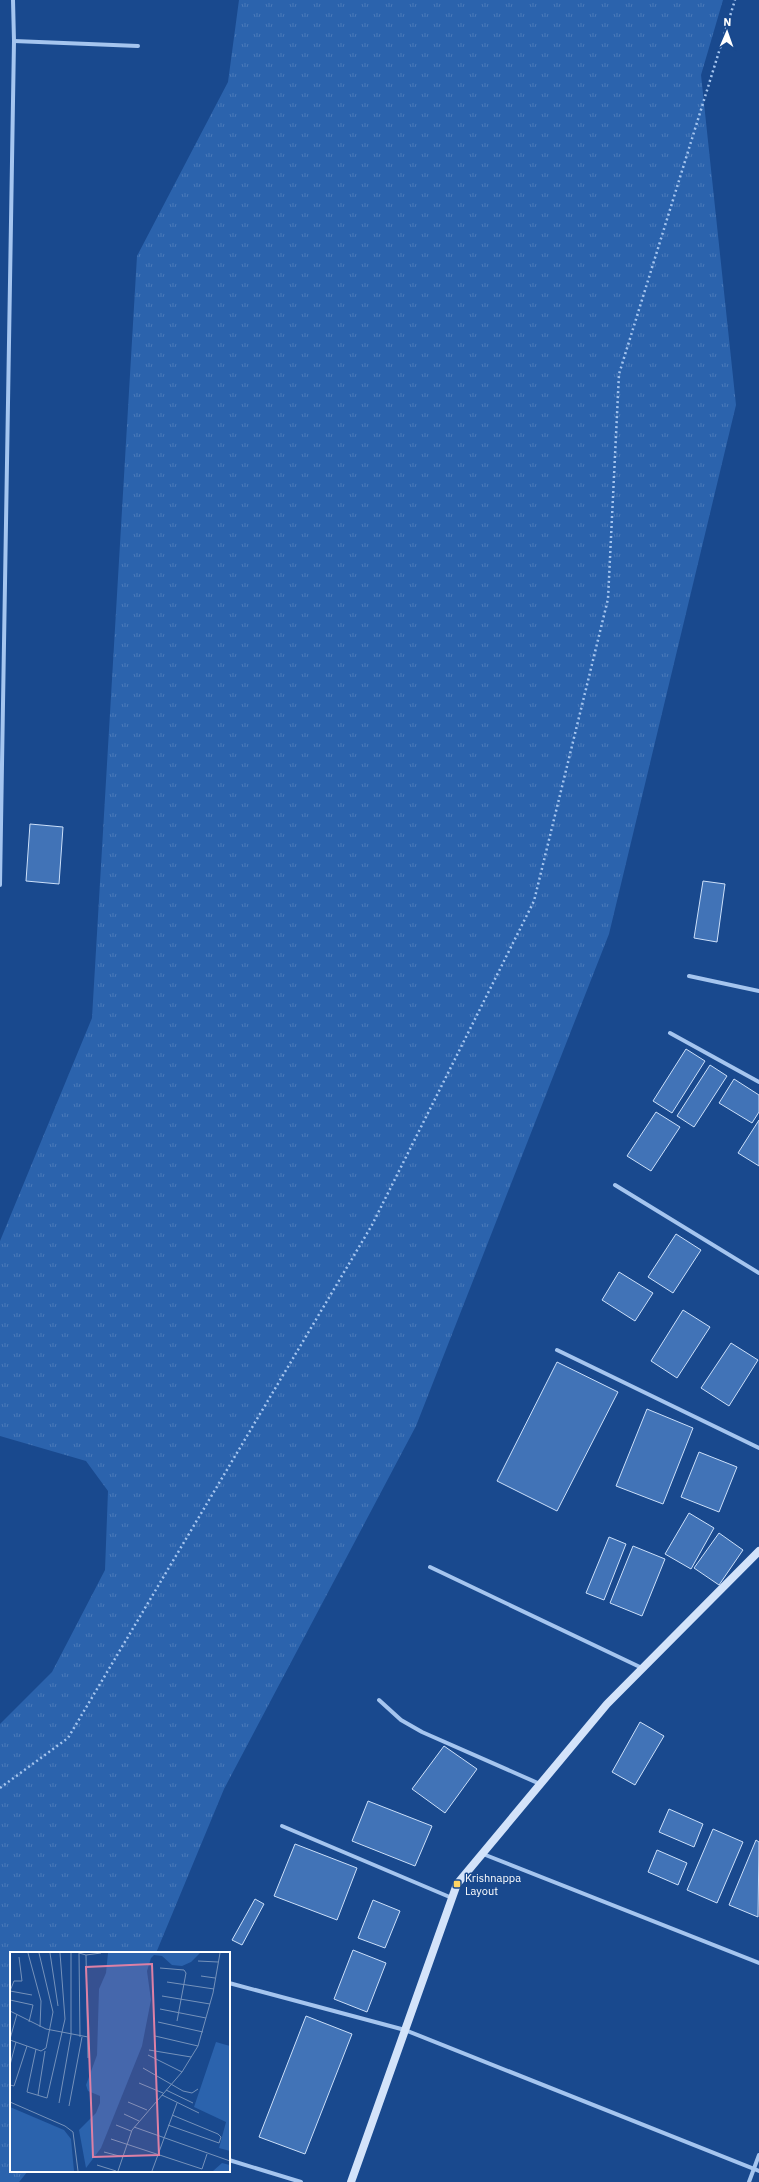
<svg xmlns="http://www.w3.org/2000/svg" width="759" height="2182" font-family="'IBM Plex Sans',sans-serif">
	<defs>
		<pattern id="grass-tufts" width="24" height="20" patternUnits="userSpaceOnUse"><rect width="24" height="20" fill="#2b63ad"/><path d="M3 7l-1-3M5 7V3M7 7l1-3M15 17l-1-3M17 17v-4M19 17l1-3" fill="none" stroke="#4b7ab9"/></pattern>
	</defs>
	<rect width="100%" height="100%" fill="#19498e"/>
	<path fill="url(#grass-tufts)" d="M239,0H723L701,75L736,405L609,934L416,1426L224,1789L156,1953H11V2171H28L19,2182H0V1724L52,1672L105,1570L108,1491L86,1461L0,1436V1241L92,1018L137,256L228,82Z"/>
	<g fill="#4173b7" stroke="#cce0fa">
		<path d="M30,824L63,827L59,884L26,881Z"/>
		<path d="M703,881L725,884L717,942L694,938Z"/>
		<path d="M686,1049L705,1061L672,1113L653,1101Z"/>
		<path d="M710,1065L727,1076L694,1127L677,1116Z"/>
		<path d="M734,1079L759,1095V1112L752,1123L719,1103Z"/>
		<path d="M656,1112L680,1127L651,1171L627,1156Z"/>
		<path d="M759,1120V1166L738,1153Z"/>
		<path d="M676,1234L701,1250L673,1293L648,1277Z"/>
		<path d="M619,1272L653,1293L635,1321L602,1300Z"/>
		<path d="M683,1310L710,1327L677,1378L651,1361Z"/>
		<path d="M731,1343L758,1360L729,1406L701,1388Z"/>
		<path d="M557,1362L618,1392L557,1511L497,1481Z"/>
		<path d="M647,1409L693,1428L663,1504L616,1486Z"/>
		<path d="M699,1452L737,1467L719,1512L681,1497Z"/>
		<path d="M689,1513L714,1528L691,1569L665,1554Z"/>
		<path d="M719,1533L743,1550L719,1585L694,1568Z"/>
		<path d="M609,1537L626,1544L604,1600L586,1593Z"/>
		<path d="M633,1546L665,1559L642,1616L610,1603Z"/>
		<path d="M640,1722L664,1736L635,1785L612,1772Z"/>
		<path d="M444,1746L477,1769L445,1813L412,1789Z"/>
		<path d="M368,1801L432,1826L415,1866L352,1841Z"/>
		<path d="M669,1809L703,1824L694,1847L659,1832Z"/>
		<path d="M713,1829L743,1842L717,1903L687,1890Z"/>
		<path d="M756,1840L759,1842L758,1917L729,1905Z"/>
		<path d="M295,1844L357,1868L337,1920L274,1896Z"/>
		<path d="M657,1850L687,1863L678,1885L648,1872Z"/>
		<path d="M255,1899L264,1904L242,1945L232,1940Z"/>
		<path d="M373,1900L400,1911L385,1948L358,1938Z"/>
		<path d="M353,1950L386,1963L367,2012L334,1999Z"/>
		<path d="M306,2016L352,2034L305,2154L259,2137Z"/>
	</g>
	<g fill="none" stroke-linecap="round" stroke-linejoin="round">
		<path stroke="#a5c5ef" stroke-width="2.5" stroke-dasharray="2 3" stroke-linecap="butt" d="M0,1788L68,1738L372,1225L534,901L608,599L619,374L735,0"/>
		<g stroke="#a5c5ef" stroke-width="4">
			<path d="M14,41L138,46"/>
			<path d="M0,885L14,41L13,0"/>
			<path d="M689,976L759,991"/>
			<path d="M670,1033L759,1082"/>
			<path d="M615,1185L759,1273"/>
			<path d="M557,1350L759,1448"/>
			<path d="M430,1567L642,1668"/>
			<path d="M379,1700L401,1720L422,1732L540,1784"/>
			<path d="M282,1826L452,1898"/>
			<path d="M483,1854L759,1963"/>
			<path d="M229,1983L405,2030L759,2171"/>
			<path d="M229,2160L301,2182"/>
			<path d="M749,2182L759,2155"/>
		</g>
		<path stroke="#d3e3fa" stroke-width="8" d="M351,2182L457,1884L607,1704L759,1551"/>
	</g>
	<rect fill="#ffd563" stroke="#19498e" stroke-width="1.5" x="453" y="1880" width="8" height="8" rx="2"/>
	<g text-anchor="middle" stroke-width="3" stroke-linejoin="round" paint-order="stroke">
		<g font-size="11" fill="#fff" stroke="#19498e" text-anchor="start">
			<text x="465" y="1882">Krishnappa<tspan x="465" dy="13">Layout</tspan></text>
		</g>
	</g>
	<g transform="translate(10 1952)">
		<rect width="220" height="220" fill="#19498e"/>
		<path d="M98,1H190L181,10L172,14L162,13L152,4L144,3L141,6L137,19L141,48L132,94L91,196L76,216L69,178L86,161L90,151V144L78,139L76,133L87,103L89,37L96,21ZM206,90L220,94V199L209,196L216,170L184,155ZM0,155L54,178L61,187L64,219H0ZM212,211L220,213V219H203Z" fill="#2b63ad"/>
		<path fill="none" stroke="#7592bb" stroke-width="1" d="M18,1L31,49L30,75M40,1L48,54M69,1L76,3L78,106M69,1L70,85M76,3L91,1M188,9L208,10M150,16L174,18L176,21L167,69M191,24L205,26M157,30L204,37M0,39L4,29H12L9,5M0,39L22,43M152,44L200,52M0,48L23,53L19,70M150,57L196,66M0,59L36,77L78,85M148,70L193,80M145,84L188,94M0,87L7,62M0,88L31,99L36,96L43,60L29,1M26,97L17,140L37,146L55,67L50,1M139,98L181,105M138,103L172,120M0,113L6,90M133,116L173,139L182,141L188,137M129,131L153,141M0,133L4,134L17,94M156,138L183,151M28,143L35,99M152,143L189,161M0,150L55,174L63,180L68,219M118,150L137,158M49,151L61,83V1M59,154L72,85M114,162L129,169M106,173L121,179M158,173L209,191L211,185L208,182L162,163M124,175L220,209M101,187L192,217L197,202M94,200L113,205M87,213L106,219M108,219L122,178L172,120L188,94L203,41L210,1M142,219L167,151"/>
		<path fill="#dd80a5" fill-opacity="0.15" stroke="#dd80a5" stroke-width="2" d="M142,12L149,203L83,205L76,15Z"/>
		<rect width="220" height="220" fill="none" stroke="#fff" stroke-width="2"/>
	</g>
	<g transform="translate(727 32) rotate(2)" stroke="#19498e" stroke-width="3" paint-order="stroke">
	<path d="M0-3L7 15L0 10L-7 15Z" fill="#ffffff"/>
	<text y="-6" font-size="11" font-weight="bold" text-anchor="middle" fill="#ffffff">N</text>
	</g>
</svg>
